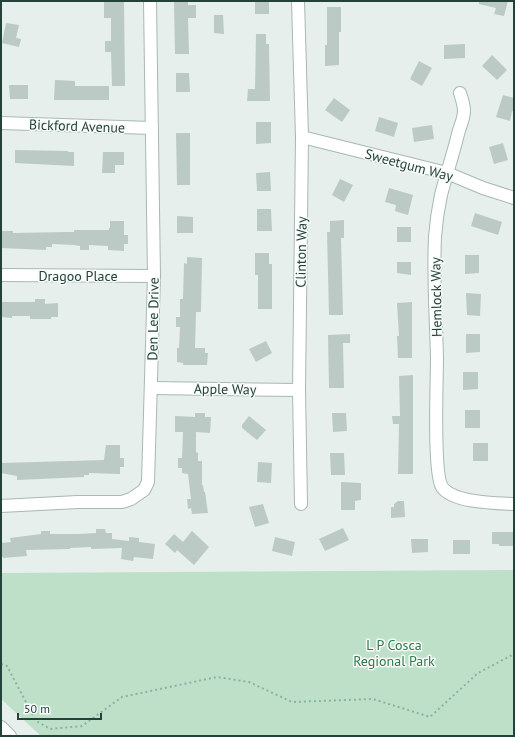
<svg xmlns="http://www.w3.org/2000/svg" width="515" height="737" font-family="'PT Sans',sans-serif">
	<rect width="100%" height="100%" fill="#e6efeb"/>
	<path fill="#bfe0c8" d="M514,570V736H41L1,699V573Z"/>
	<g fill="#bbcac4">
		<path d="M104,1H124L125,86H112L111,52H105V41H111V18H104Z"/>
		<rect x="255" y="1" width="14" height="13"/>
		<path d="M479,1H508L504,16L494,14L496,8L479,4Z"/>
		<path d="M174,2H188V5H196V18H188L189,54H175Z"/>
		<path d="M327,7H341V32H339V65L325,66V45H327Z"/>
		<path d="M214,15H223L224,34L214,33Z"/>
		<path d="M6,23L19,25L16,38L21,39L19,47L2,43Z"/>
		<path d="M256,34H266V44H269L270,101H247L248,89H255Z"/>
		<path d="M465,44V58L444,59V45Z"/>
		<path d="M492,55L507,70L497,80L482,66Z"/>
		<path d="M419,61L432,68L422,86L410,79Z"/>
		<path d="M176,73H189L190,92H176Z"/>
		<path d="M55,80L75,81V86H109V100H54Z"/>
		<path d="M9,85H28V99H10Z"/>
		<path d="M503,95L514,98V111H512L510,121L496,117Z"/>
		<path d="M334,98L350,110L342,122L325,110Z"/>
		<path d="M379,117L398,123L394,137L375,131Z"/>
		<path d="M256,122H271V143L256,144Z"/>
		<path d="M432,125L434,139L414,142L412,128Z"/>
		<path d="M176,133H190V185H177Z"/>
		<path d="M503,143L508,160L494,164L489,147Z"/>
		<path d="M15,150L68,151V152H74V166L15,163Z"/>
		<path d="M103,152H124V165H115V173H102Z"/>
		<path d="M270,172L271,191H257L256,173Z"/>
		<path d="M340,179L353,185L344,202L332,195Z"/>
		<path d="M389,188L413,195L408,215L395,211L396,205L385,202Z"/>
		<path d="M257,209H271L272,231H257Z"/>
		<path d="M475,213L502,222L498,235L471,226Z"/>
		<path d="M177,216L193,217V233H177Z"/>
		<path d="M344,220V238H341L343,315H329L327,232H330V221Z"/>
		<path d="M110,221H124V235H128V244H124V251L108,250V246L89,245V250H80V246L74,245L52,244V247H46V250L1,248V231H13V233L67,232H74V230H109V228H110Z"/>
		<rect x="397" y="227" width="14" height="15"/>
		<path d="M255,253H269V264H272V309H258V275H255Z"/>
		<path d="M465,255H479V273L465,274Z"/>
		<path d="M187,257L202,258L201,312H196L195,348H205V353H208L207,365H183V363L177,362V348H179L180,327H176V317H180V299H183L184,263L187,264Z"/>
		<path d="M397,262H411V275L397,273Z"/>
		<path d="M466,293L481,294L480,316L467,315Z"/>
		<path d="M35,299H45V304L58,303V317H51V319H30V316H12V318L1,317V302H35Z"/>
		<path d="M412,302V358H398L397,336H399L397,303Z"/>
		<path d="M350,334V343H343L344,388H329L328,335Z"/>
		<path d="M466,334H480V352L466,353Z"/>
		<path d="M266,341L272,353L256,362L249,349Z"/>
		<path d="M463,372H478V389L463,390Z"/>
		<path d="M413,375V474H398L399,424H393L392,416H400L399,376Z"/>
		<rect x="465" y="410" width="15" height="18"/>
		<path d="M195,413H205V417H211L210,433L196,432V452L198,453V461H202V485H203L204,492H205L208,513L192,514L191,508L188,509L187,499H191L188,474L182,473V468H178V458H182L183,432H175V416L195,417Z"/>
		<path d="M332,413H346L347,431L333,432Z"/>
		<path d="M249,416L266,430L257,440L242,428V425Z"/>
		<rect x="473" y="443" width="15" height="18"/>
		<path d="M106,445H120V458H124V467H120V474L89,473V475H84V477L17,480V476L1,473V463L104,460Z"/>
		<path d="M330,453H344L345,475H331Z"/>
		<path d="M258,462L272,463L271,483L257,482Z"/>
		<path d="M341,482L361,483V500L355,501V510H341Z"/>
		<path d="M398,501H404L405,517L391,518V507H394V504Z"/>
		<path d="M263,504L269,523L255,527L249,507Z"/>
		<path d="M343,528L349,540L325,551L319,539Z"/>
		<path d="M96,529H105L106,533H112V539L129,541V537L139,538V542L155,544L153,559L134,557L133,561L121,559L122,548L91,549V547L70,548V549L26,550L27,556L3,558V557H1V543L11,542L10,538L41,534V531H50V534H78L96,533Z"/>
		<path d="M192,531L209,547L194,565L177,550L175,553L165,544L174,534L183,542Z"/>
		<path d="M492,532H513V546H499V544H492Z"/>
		<path d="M275,537L295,542L292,556L272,551Z"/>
		<path d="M411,539H428V552L412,553Z"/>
		<rect x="453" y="540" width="17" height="14"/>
	</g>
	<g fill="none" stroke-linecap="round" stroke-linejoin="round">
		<defs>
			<g id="minor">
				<path d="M298,1L302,137L299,390L301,504"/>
				<path d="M460,93C462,99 464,105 464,111C464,119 460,126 458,134C453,155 446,175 441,195C438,209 436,223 435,237C433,277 436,317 437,358C437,380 433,473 442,487C453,503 496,503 514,504"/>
				<path d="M1,123L152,128"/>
				<path d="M302,137L447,173L483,188L514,198"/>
				<path d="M1,275L154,276"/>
				<path d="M152,388L299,390"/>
				<path d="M1,506L78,502H122L131,499L144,490L148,482L154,276L150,1"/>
				<path d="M1,727L10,736"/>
			</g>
		</defs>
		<use href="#minor" stroke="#a8b8b2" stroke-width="14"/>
		<path stroke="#86b3a5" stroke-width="2" stroke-dasharray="2 3" stroke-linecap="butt" d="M1,664L7,666L36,721L50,729L82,726L122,697L217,677L249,682L292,702L373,699L430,717L478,673L514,654"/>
		<use href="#minor" stroke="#fff" stroke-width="12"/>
	</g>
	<g text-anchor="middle" stroke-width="3" stroke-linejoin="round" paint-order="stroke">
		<g font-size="14" fill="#24423a" stroke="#f7fbf9">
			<text transform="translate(77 126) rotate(2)" y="5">Bickford Avenue</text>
			<text transform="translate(409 165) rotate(15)" y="5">Sweetgum Way</text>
			<text transform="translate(301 252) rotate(-89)" y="5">Clinton Way</text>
			<text x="78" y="281">Dragoo Place</text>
			<text transform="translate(436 297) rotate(-91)" y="5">Hemlock Way</text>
			<text transform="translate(153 319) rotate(-89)" y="5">Den Lee Drive</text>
			<text transform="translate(225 389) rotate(1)" y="5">Apple Way</text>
		</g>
		<g font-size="14" fill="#2d7a4b" stroke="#f7fbf9">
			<text x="394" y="650">L P Cosca<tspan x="394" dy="16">Regional Park</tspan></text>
		</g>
	</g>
	<rect width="515" height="737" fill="none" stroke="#24423a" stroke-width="4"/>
	<path d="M18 713v6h83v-6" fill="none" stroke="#24423a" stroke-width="2"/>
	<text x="24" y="713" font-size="12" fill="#24423a" stroke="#f7fbf9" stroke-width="3" paint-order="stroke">50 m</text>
</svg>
